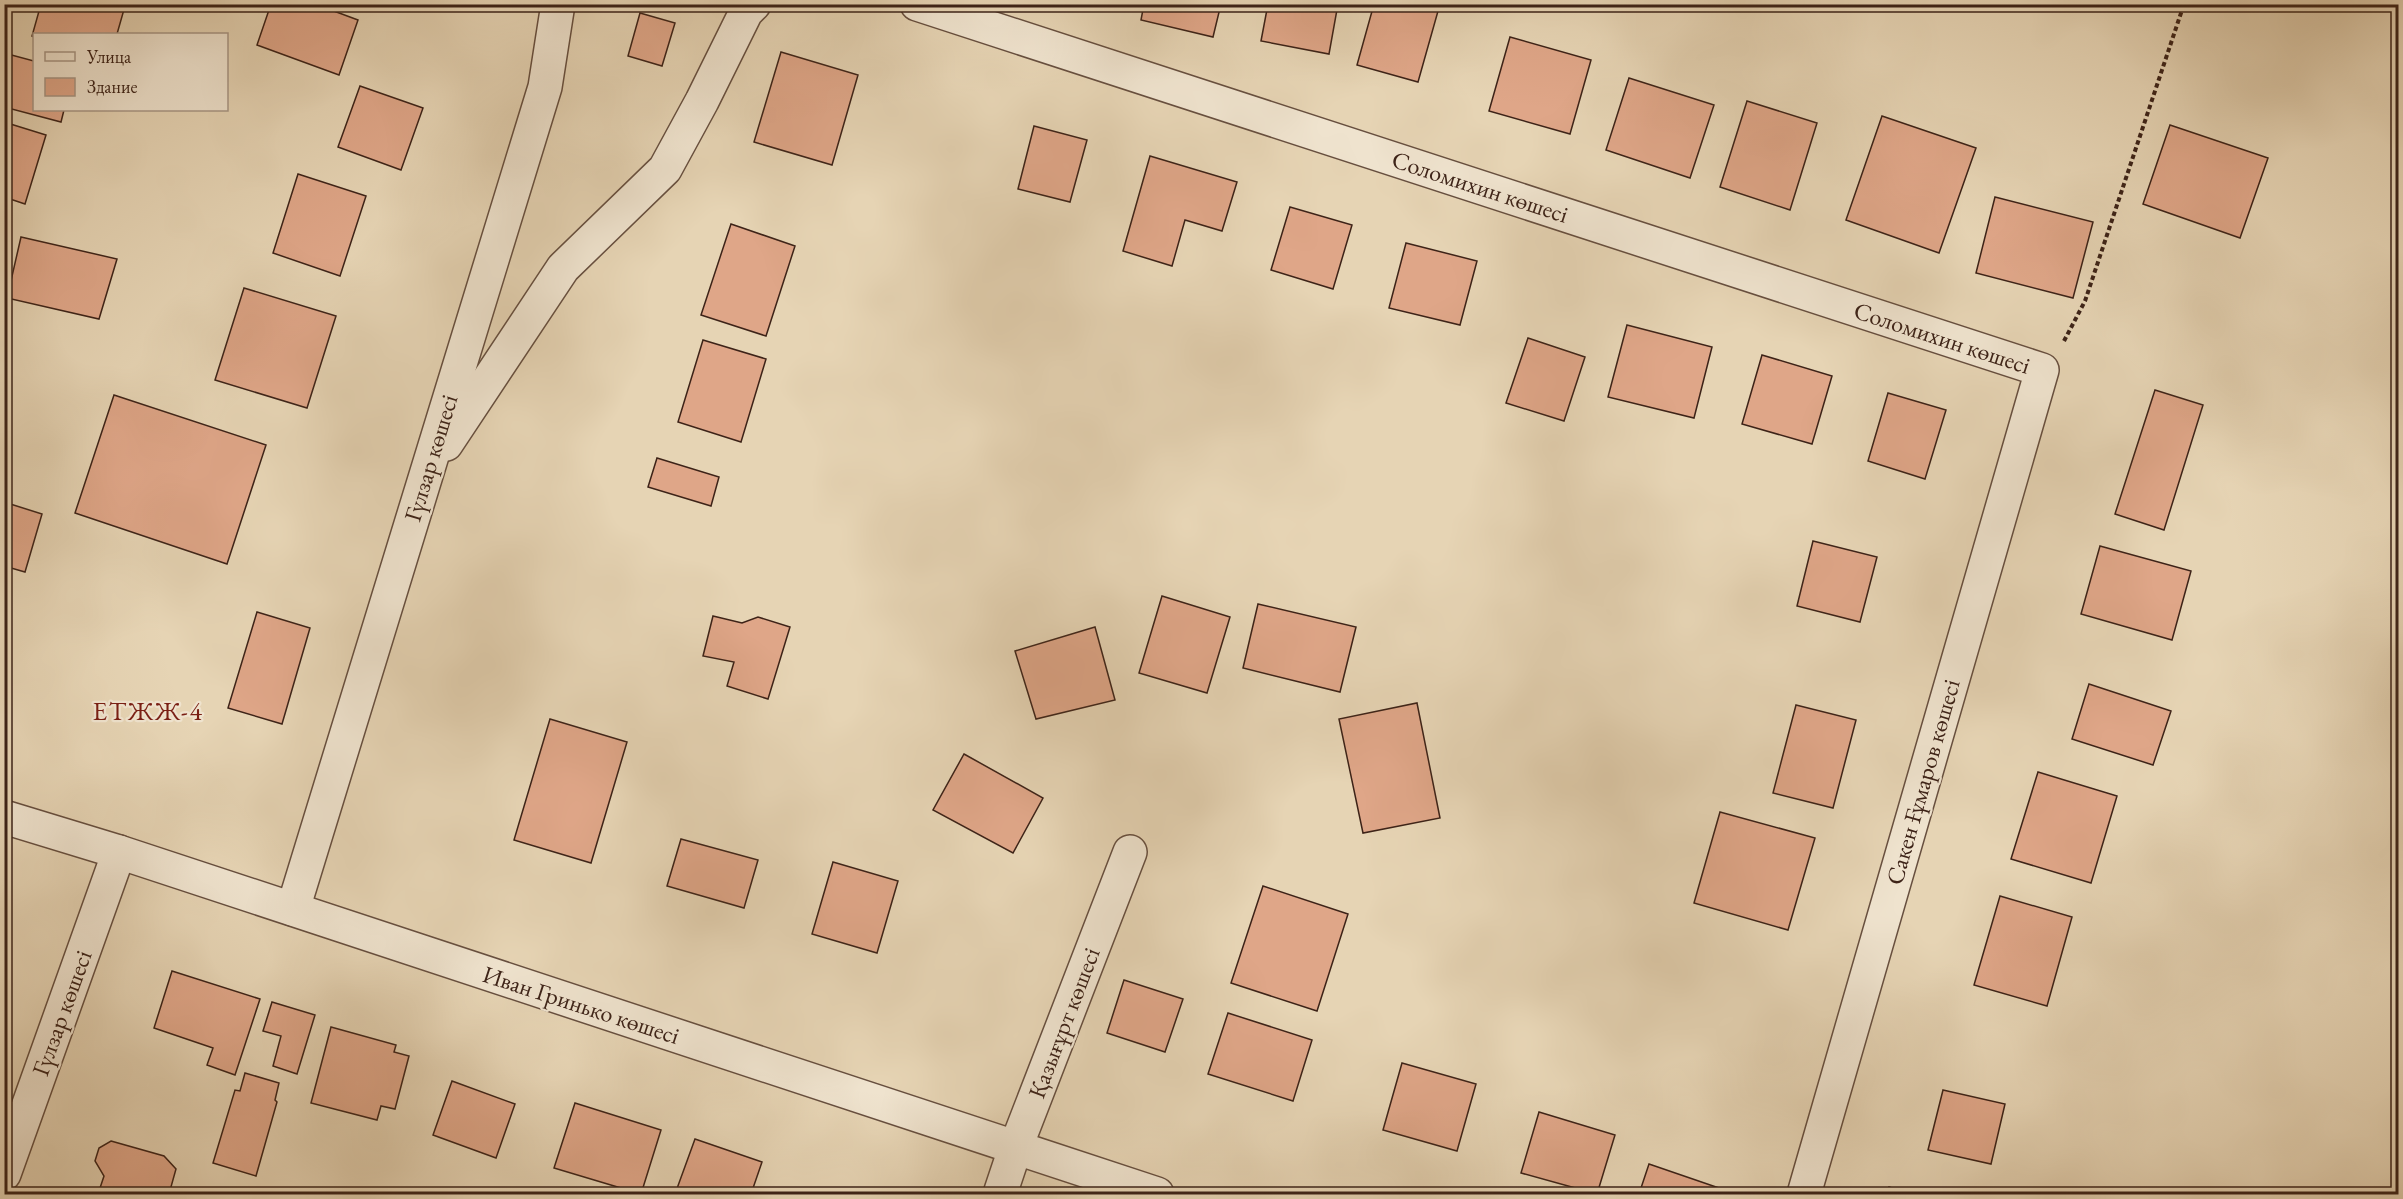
<svg xmlns="http://www.w3.org/2000/svg" width="2403" height="1199" font-family="'EB Garamond',serif">
	<rect width="100%" height="100%" fill="#e6d4b4"/>
	<filter id="stains"><feTurbulence type="fractalNoise" baseFrequency=".00333" numOctaves="4"/><feColorMatrix values="0 0 0 0 .2 0 0 0 0 .09 0 0 0 0 .02 0 0 0 .5 -.17"/></filter>
	<radialGradient id="worn" r=".72"><stop offset=".6" stop-color="#630" stop-opacity="0"/><stop offset="1" stop-color="#630" stop-opacity=".3"/></radialGradient>
	<g fill="#dfa688" stroke="#3d2318" stroke-width="1.5">
		<path d="M41,4H121L125,6L117,34H34V37L32,36Z"/>
		<path d="M271,4H315L358,20L339,75L257,45Z"/>
		<path d="M1144,4H1221L1213,37L1141,20Z"/>
		<path d="M1268,4H1338L1329,54L1261,41Z"/>
		<path d="M1374,4H1440L1418,82L1357,65Z"/>
		<path d="M640,13L675,23L662,66L628,56Z"/>
		<path d="M1510,37L1591,60L1570,134L1489,111Z"/>
		<path d="M781,52L858,75L832,165L754,142Z"/>
		<path d="M4,53L34,61V110H64L61,122L4,107Z"/>
		<path d="M1629,78L1714,105L1690,178L1606,150Z"/>
		<path d="M360,86L423,108L401,170L338,147Z"/>
		<path d="M1747,101L1817,123L1790,210L1720,187Z"/>
		<path d="M1882,116L1976,148L1939,253L1846,220Z"/>
		<path d="M4,122L46,135L25,204L4,197Z"/>
		<path d="M2170,125L2268,158L2240,238L2143,204Z"/>
		<path d="M1034,126L1087,140L1070,202L1018,189Z"/>
		<path d="M1150,156L1237,182L1222,231L1185,220L1172,266L1123,251Z"/>
		<path d="M298,174L366,196L340,276L273,253Z"/>
		<path d="M1995,197L2093,222L2073,298L1976,273Z"/>
		<path d="M1290,207L1352,225L1333,289L1271,270Z"/>
		<path d="M731,224L795,246L766,336L701,315Z"/>
		<path d="M21,237L117,259L99,319L7,298Z"/>
		<path d="M1406,243L1477,261L1460,325L1389,308Z"/>
		<path d="M244,288L336,316L307,408L215,380Z"/>
		<path d="M1627,325L1712,347L1694,418L1608,397Z"/>
		<path d="M1528,338L1585,357L1564,421L1506,403Z"/>
		<path d="M703,340L766,359L741,442L678,422Z"/>
		<path d="M1762,355L1832,376L1812,444L1742,424Z"/>
		<path d="M2155,390L2203,405L2164,530L2115,514Z"/>
		<path d="M1888,393L1946,410L1925,479L1868,461Z"/>
		<path d="M114,395L266,445L227,564L75,513Z"/>
		<path d="M657,458L719,477L711,506L648,487Z"/>
		<path d="M4,502L42,514L25,572L4,566Z"/>
		<path d="M1813,541L1877,557L1860,622L1797,606Z"/>
		<path d="M2100,546L2191,571L2172,640L2081,614Z"/>
		<path d="M1162,596L1230,617L1207,693L1139,673Z"/>
		<path d="M1258,604L1356,627L1340,692L1243,668Z"/>
		<path d="M257,612L310,628L282,724L228,708Z"/>
		<path d="M713,616L742,623L758,617L790,627L768,699L727,686L734,662L703,656Z"/>
		<path d="M1095,627L1115,700L1036,719L1015,651Z"/>
		<path d="M2089,684L2171,711L2153,765L2072,739Z"/>
		<path d="M1417,703L1440,818L1363,833L1339,719Z"/>
		<path d="M1796,705L1856,720L1833,808L1773,793Z"/>
		<path d="M550,719L627,742L591,863L514,840Z"/>
		<path d="M964,754L1043,798L1013,853L933,810Z"/>
		<path d="M2038,772L2117,796L2091,883L2011,859Z"/>
		<path d="M1720,812L1815,838L1788,930L1694,903Z"/>
		<path d="M681,839L758,860L744,908L667,886Z"/>
		<path d="M833,862L898,881L877,953L812,934Z"/>
		<path d="M1263,886L1348,914L1317,1011L1231,983Z"/>
		<path d="M2000,896L2072,917L2047,1006L1974,985Z"/>
		<path d="M172,971L260,999L235,1075L207,1065L213,1048L154,1028Z"/>
		<path d="M1124,980L1183,999L1165,1052L1107,1033Z"/>
		<path d="M272,1002L315,1015L297,1074L273,1066L281,1036L263,1031Z"/>
		<path d="M1228,1013L1312,1040L1293,1101L1208,1074Z"/>
		<path d="M331,1027L396,1045L394,1052L409,1056L395,1109L381,1106L377,1120L311,1103Z"/>
		<path d="M1402,1063L1476,1084L1457,1151L1383,1130Z"/>
		<path d="M245,1073L279,1083L275,1100L277,1102L256,1176L213,1163L235,1090L240,1091Z"/>
		<path d="M452,1081L515,1104L496,1158L433,1135Z"/>
		<path d="M1943,1090L2005,1104L1991,1164L1928,1150Z"/>
		<path d="M575,1103L661,1130L641,1194L554,1168Z"/>
		<path d="M1539,1112L1615,1135L1597,1194L1521,1173Z"/>
		<path d="M695,1139L762,1162L751,1194H675Z"/>
		<path d="M111,1141L164,1156L176,1169L169,1194H98L104,1176L95,1161L99,1148Z"/>
		<path d="M1649,1164L1719,1188L1717,1194H1639Z"/>
		<path d="M1889,1187L1913,1194H1887Z"/>
	</g>
	<g fill="none" stroke-linecap="round" stroke-linejoin="round">
		<defs>
			<g id="minor">
				<path d="M917,4L2042,370L1804,1194"/>
				<path d="M446,444L563,268L665,169L702,101L746,12L754,4"/>
				<path d="M4,817L119,852L1157,1194"/>
				<path d="M293,909L545,87L558,4"/>
				<path d="M4,1174L119,852"/>
				<path d="M1000,1194L1015,1149L1130,852"/>
			</g>
		</defs>
		<use href="#minor" stroke="#674f3f" stroke-width="36"/>
		<path stroke="#3d2318" stroke-width="4" stroke-dasharray="4.5 3" stroke-linecap="butt" d="M2064,341L2085,301L2184,4"/>
		<use href="#minor" stroke="#efe3ce" stroke-width="33"/>
	</g>
	<g text-anchor="middle" stroke-width="4.5" stroke-linejoin="round" paint-order="stroke">
		<g font-size="24" fill="#3d2318" stroke="#efe3ce">
			<text transform="translate(1480 187) rotate(18)" y="8">Соломихин көшесі</text>
			<text transform="translate(1942 338) rotate(18)" y="8">Соломихин көшесі</text>
			<text transform="translate(431 458) rotate(-73)" y="8">Гүлзар көшесі</text>
			<text transform="translate(1923 782) rotate(-74)" y="8">Сакен Ғұмаров көшесі</text>
			<text transform="translate(581 1005) rotate(18)" y="8">Иван Гринько көшесі</text>
			<text transform="translate(62 1013) rotate(-70)" y="8">Гүлзар көшесі</text>
			<text transform="translate(1064 1023) rotate(-69)" y="8">Қазығұрт көшесі</text>
		</g>
		<g font-size="26" letter-spacing="1.5" fill="#7a1f14" stroke="#efe3ce">
			<text x="148" y="720">ЕТЖЖ-4</text>
		</g>
	</g>
	<rect width="2403" height="1199" fill="none" stroke="#e6d4b4" stroke-width="24"/>
	<rect x="6" y="6" width="2391" height="1187" fill="none" stroke="#3d2318" stroke-width="3"/>
	<rect x="12" y="12" width="2379" height="1175" fill="none" stroke="#3d2318" stroke-width="1.5"/>
	<rect x="33" y="33" width="195" height="78" fill="#efe3ce" stroke="#a89685" stroke-width="1.5"/>
	<rect x="45" y="52" width="30" height="9" fill="#efe3ce" stroke="#a89685" stroke-width="1.5"/>
	<text x="87" y="63" font-size="18" fill="#3d2318">Улица</text>
	<rect x="45" y="78" width="30" height="18" fill="#dfa688" stroke="#a89685" stroke-width="1.5"/>
	<text x="87" y="93" font-size="18" fill="#3d2318">Здание</text>
	<rect width="100%" height="100%" filter="url(#stains)"/>
	<rect width="100%" height="100%" fill="url(#worn)"/>
</svg>
